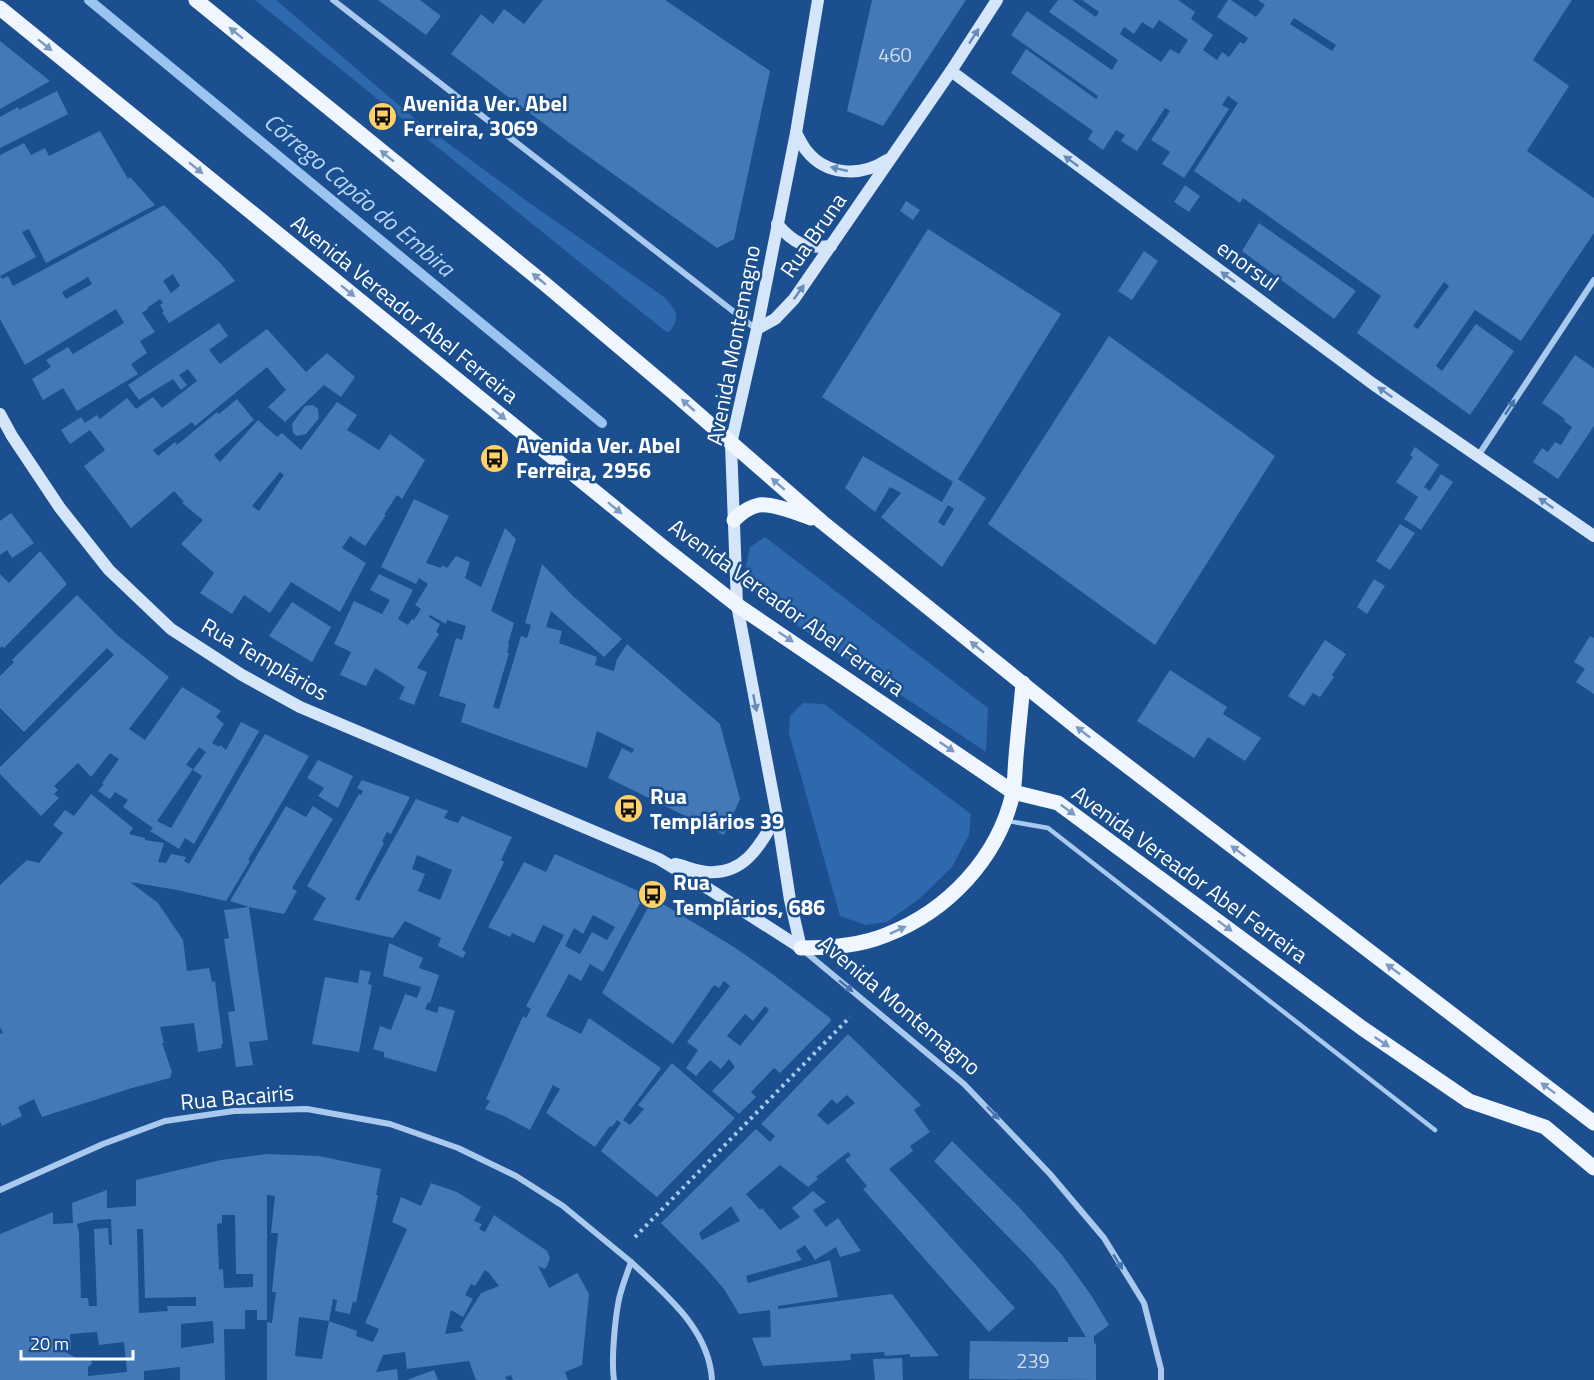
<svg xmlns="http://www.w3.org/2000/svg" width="1594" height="1380" font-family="'Titillium Web',sans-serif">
	<rect width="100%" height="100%" fill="#1b4f8f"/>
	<g fill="#2e69ad">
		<path d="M255,0H276L415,119L524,199L664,297C676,310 682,316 669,332L665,331Z"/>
		<path d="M765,537L988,708L986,752L765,604L750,585L746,566L750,547Z"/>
		<path d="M803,703L824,704L971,814L969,835L952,867L919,899L887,922L865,925L840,916L789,733L790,716Z"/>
	</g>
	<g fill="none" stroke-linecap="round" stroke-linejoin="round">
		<path stroke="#9cc4f0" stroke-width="10" d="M89,0L602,423"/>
	</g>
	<g fill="#4478b7" fill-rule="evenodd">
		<path d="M378,0H420L441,16L426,35Z"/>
		<path d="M543,0H665L770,71L734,239L717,248L571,144L451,54L481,14L493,24L504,9L524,24Z"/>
		<path d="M872,0H966L883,126L847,111Z"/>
		<path d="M1058,0H1072L1096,17L1099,12L1082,0H1178L1195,12L1191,19L1213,35L1203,50L1217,60L1222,52L1229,57L1240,42L1244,44L1248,38L1217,17L1228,0H1231L1256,17L1265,5L1258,0H1572L1533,60L1569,86L1527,151L1594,198V233L1521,341L1475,310L1436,366L1442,371L1476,324L1514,351L1470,415L1357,333L1381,296L1243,198L1240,203L1194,171L1238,103L1228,96L1222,105L1229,109L1184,178L1162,164L1170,152L1151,140L1170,111L1165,108L1137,151L1121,141L1125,135L1116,130L1103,150L1088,139L1093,131L1011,73L1026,49L1096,99L1098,96L1011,35L1027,11L1112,70L1118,60L1049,12ZM1294,18L1336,45L1332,51L1290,24ZM1159,20L1188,40L1179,54L1170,49L1161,62L1120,34L1124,27L1134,34L1142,22L1153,29ZM1444,282L1449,286L1418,329L1413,326Z"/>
		<path d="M0,41L50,81L0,109Z"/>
		<path d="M57,91L68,114L0,148V117L18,107L19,110Z"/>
		<path d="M100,131L128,179L130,177L155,205L46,263L29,229L22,232L36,257L0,276L2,279L8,276L13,286L164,205L222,265L235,281L169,323L162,312H164L160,305L163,303L160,299L147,308L148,309L142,313L155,332L140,341L147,353L131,364L138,374L77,411L63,388L43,400L32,379L51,367L46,360L68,347L73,354L124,323L116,309L25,365L0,319V155L24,143L31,155L45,148L49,156ZM173,274L180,286L171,293L163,281ZM88,277L92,284L66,299L62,292Z"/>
		<path d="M1185,185L1200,196L1189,212L1174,202Z"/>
		<path d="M906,201L920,210L913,220L900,211Z"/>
		<path d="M1259,223L1356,291L1334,319L1242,251Z"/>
		<path d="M928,229L1061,314L958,479L986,498L942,567L881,517L901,493L890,487L875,512L845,488L863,456L942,502L953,482L822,397ZM948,505L954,509L944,526L938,522Z"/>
		<path d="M1144,251L1158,261L1132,300L1118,291Z"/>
		<path d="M219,323L228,336L209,350L220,364L267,329L306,372L327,353L355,377L341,397L324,385L285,422L268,407L286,390L267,367L195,426L192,422L153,450L158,456L175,442L177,445L217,412L219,414L237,399L254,420L214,455L220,462L258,420L277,437L282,433L301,450L337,402L357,415L347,430L379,450L390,434L425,460L402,499L397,495L384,515H386L365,546L350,536L342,548L366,563L340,612L291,582L270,613L244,595L232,614L200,593L214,573L181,544L203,520L182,503L184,502L174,491L131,528L84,466L105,450L90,430L70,444L61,430L81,417L85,423L97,415L100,419L127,398L136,409L153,397L162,408L197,381L188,369L179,375L187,385L181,390L173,379L139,400L128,385ZM280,472L284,475L259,511L252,506Z"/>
		<path d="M1109,336L1275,456L1155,645L988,524Z"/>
		<path d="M1575,355L1594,368V426L1558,479L1533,462L1542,448L1548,452L1555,442L1561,445L1572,427L1564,421L1565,419L1542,403Z"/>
		<path d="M313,405L318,409L319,418L306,434L297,436L293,433L292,424L305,406Z"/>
		<path d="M1415,447L1439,465L1424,487L1430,491L1441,474L1453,482L1421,530L1404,519L1418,497L1396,482L1413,457L1410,455Z"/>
		<path d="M414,499L449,516L426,563L441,568L442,565L447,568L456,556L470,562L465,578L481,587L505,528L516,539L491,611L514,623L508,644L509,645L507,653H509L493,707L499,709L521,636L527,638L531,625L525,623L542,564L574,597L622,639L604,657L551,611L546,627L562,631L559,643L597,657L595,665L614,671L617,659L627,644L720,724L740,799L724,835L608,778L622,748L632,753L634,749L597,731L587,768L461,722L466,704L439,696L456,638L462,640L466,626L447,620L446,624L430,615L429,617L440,624L436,632L439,634L417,668L427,672L414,705L399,699L405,687L375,668L366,686L340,675L351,652L334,644L354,601L382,614L390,600L370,590L379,574L413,590L398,619L408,625L412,619L414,620L421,609L415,605L428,584L419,578L416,584L381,567Z"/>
		<path d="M11,513L34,543L12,558L7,550L0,555V521Z"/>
		<path d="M1400,524L1415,533L1390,570L1376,561Z"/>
		<path d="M40,551L67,584L4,648L2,646L0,648V574L9,583Z"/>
		<path d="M1374,579L1385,586L1367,614L1357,607Z"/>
		<path d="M77,595L117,635L169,677L129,729L145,740L182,687L221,711L216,717L224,724L212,743L219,747L220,745L226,750L241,722L259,731L194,844L185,838L179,849L150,831L153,828L123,807L128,800L115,792L110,799L98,791L104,784L102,783L119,759L110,753L91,777L78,763L54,786L58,790L54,794L59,798L41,816L0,774V767L114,655L107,648L24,732L0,708V676L14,662L12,660ZM199,747L206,752L193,770L202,776L171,828L157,821L193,769L186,765Z"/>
		<path d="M292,602L331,627L312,662L269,636Z"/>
		<path d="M1590,636L1594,638V694L1576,682L1585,669L1574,662Z"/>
		<path d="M1325,640L1346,654L1332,675L1334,677L1320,697L1313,693L1304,706L1288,696Z"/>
		<path d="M1170,670L1227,707L1223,714L1261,738L1245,761L1208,737L1194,758L1137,721Z"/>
		<path d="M265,734L309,756L248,860L250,861L226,901L177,890L130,882L158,903L183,940L187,971L209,968L212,982L215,981L223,1044L221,1045L222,1048L198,1052L194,1023L160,1027L164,1043H162L172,1072L170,1078L132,1088L42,1117L34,1099L18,1107L22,1116L2,1126L0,1122V1034L3,1033L0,1027V885L27,860L39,863L63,833L53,825L65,810L74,816L91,794L133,828L129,834L145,838V840L164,843L158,862L166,863L171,854L186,857L184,861L189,864Z"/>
		<path d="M318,760L353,776L338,808L318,796L324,788L307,778Z"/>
		<path d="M362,780L410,797L391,834L387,832L382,841L384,843L355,899L359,901L416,799L448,811L444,818L458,823L462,816L512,837L501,860L504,862L462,950L466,952L463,958L438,946L441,938L405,921L393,938L313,920L326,898L307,886L359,794L361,795L363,791L357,788ZM417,855L452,870L440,900L418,891L425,874L412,869Z"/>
		<path d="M286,806L306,817L313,806L333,819L292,888L297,891L284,914L249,907L268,1040L249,1042L253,1065L236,1067L228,1012L235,1011L224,939L229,938L224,910L249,907L230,901Z"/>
		<path d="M555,854L645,894L603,972L590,964L581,981L569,974L546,1016L581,1034L589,1018L661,1068L623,1120L630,1125L644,1109L638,1105L672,1063L735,1118L657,1197L601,1151L621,1123L617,1120L612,1127L610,1126L595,1147L546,1113L560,1089L553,1085L530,1130L504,1116L485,1109L490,1101L486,1099L523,1016L526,1018L531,1009L526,1006L564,935L543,925L534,943L512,933L510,937L488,927L524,862L546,872ZM593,915L615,927L607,940L592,932L580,954L565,946L574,928L583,934Z"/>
		<path d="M653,898L734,947L771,973L830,1018L831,1021L780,1073L774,1068L751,1092L756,1097L739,1114L712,1091L735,1067L729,1059L721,1069L710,1060L696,1076L686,1068L698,1050L687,1042L730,986L724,981L719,988L714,985L673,1044L602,993ZM765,1006L769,1010L740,1046L727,1036L745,1014L753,1021Z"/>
		<path d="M389,943L423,958L419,968L439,975L430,1003L428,1002L425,1009L437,1013L439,1006L455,1011L436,1072L384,1057V1052L373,1049L380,1026L391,1030L405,994L417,998L421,987L383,976Z"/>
		<path d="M360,970L371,972L368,984L372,985L359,1052L312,1044L325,977L358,983Z"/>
		<path d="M848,1034L921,1105L914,1110L930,1132L910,1146L913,1151L889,1169L1015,1308L989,1332L863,1189L867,1186L845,1160L851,1155L848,1152L816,1177L818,1179L808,1187L780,1165L746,1194L760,1210L762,1208L780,1230L800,1217L792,1208L813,1191L826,1202L813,1210L826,1227L838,1218L861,1251L840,1257L836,1247L815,1260L805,1245L796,1251L802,1260L746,1276L748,1283L830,1260L838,1297L778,1306V1309L892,1294L939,1356L910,1357V1354L885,1356L884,1352L850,1354L851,1360L763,1366L752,1338L771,1337L770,1310L739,1314L724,1289L705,1267L661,1223L756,1129L770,1142L775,1136L761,1124ZM847,1095L855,1103L828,1125L817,1115L832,1099L837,1104ZM731,1206L740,1221L702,1240L699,1233Z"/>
		<path d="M952,1141L1018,1206L1062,1255L1091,1295L1109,1325L1094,1336V1344L1096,1343V1380L969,1379L970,1341L1068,1342V1337H1086L1056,1289L1029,1258L934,1161Z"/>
		<path d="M267,1154L319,1156L381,1169L376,1195H378L356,1303L353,1301L350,1314L335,1311L337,1300L333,1299L329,1321L299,1317L295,1356L322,1359L329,1321L357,1331L356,1336L373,1342L379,1329L365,1323L407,1229L392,1222L401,1197L421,1206L431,1183L457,1192L481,1207L474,1221L482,1224L479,1229L485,1232L494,1215L547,1251L550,1258L547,1266L545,1269L538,1266L549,1288L577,1273L578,1274L589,1294L582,1365L565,1372L568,1380H513L511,1375L505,1377L507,1380H476L469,1361L407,1369L405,1352L383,1355L376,1372L397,1369L398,1380H267V1322L272,1323L276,1292H272L278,1233H271L275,1196L267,1195V1320H257V1310H245V1329H224L225,1380H180V1367L144,1371V1380H0V1234L53,1212V1224L73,1223L72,1203L107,1190V1208L136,1206V1180L221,1160ZM222,1215H235L236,1274H253V1287L224,1288L223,1269L219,1270L217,1224L222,1223ZM111,1219L112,1245H109L108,1228L94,1229L97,1306H89L88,1298H81L79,1233L77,1224L93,1220ZM137,1229H143L145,1298L196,1297V1306H167L168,1311L139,1313ZM485,1270L489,1273L499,1286L481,1293L460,1327L464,1331L445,1334L451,1310L463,1317L473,1299L465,1295L471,1284L475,1286ZM213,1321L214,1343L181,1348V1324ZM97,1332L99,1345L124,1342L127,1372L88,1376V1367L92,1364L91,1360L89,1357L78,1359L67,1353L71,1348L70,1334Z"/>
		<path d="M902,1358L903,1380H875L873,1359Z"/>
		<path d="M434,1370L438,1380H407Z"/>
	</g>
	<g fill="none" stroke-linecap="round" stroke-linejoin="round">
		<path stroke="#a9c9ee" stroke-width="4" stroke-dasharray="3 4.5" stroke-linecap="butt" d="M635,1237L850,1017"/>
		<path stroke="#a9c9ee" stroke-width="4.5" d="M1008,821L1048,828L1435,1130"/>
		<g stroke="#a9c9ee" stroke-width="6">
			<path d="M333,0L756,329"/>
			<path d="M1478,456L1594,280"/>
			<path d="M803,950L964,1084L1050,1174L1104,1238L1144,1303L1161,1369V1380"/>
			<path d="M0,1190L103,1144L165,1121L234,1111L307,1109L390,1124L458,1148L516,1176L563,1206L631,1262C627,1274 622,1286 619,1299C615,1319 611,1360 614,1380"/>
			<path d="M631,1262C666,1295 709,1329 712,1380"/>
		</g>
		<g stroke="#d6e6fa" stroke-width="12">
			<path d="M951,71L1373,384L1594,536"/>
			<path d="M796,133C799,138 802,145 806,150C826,176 861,177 887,160"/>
			<path d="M777,224C794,244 806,249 831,246"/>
			<path d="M757,329L775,319L794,299L951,71L997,0"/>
			<path d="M0,414L12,436L60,508L109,570L171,629L242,675L300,707L659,859L709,889L801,948"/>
			<path d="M675,864C685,866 696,871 707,872C745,875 760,845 777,816"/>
			<path d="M801,948L790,900L777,816L737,605L731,444L757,329L796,133L818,0"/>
		</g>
		<g stroke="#f0f6ff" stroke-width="15">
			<path d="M196,0L545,284L673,392L822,522L1079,729L1594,1123"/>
			<path d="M0,8L663,547L737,605L1013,792L1058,803L1362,1028L1469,1101L1545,1127L1594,1168"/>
			<path d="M734,520C741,513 749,507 759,505C772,503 798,513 811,518"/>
			<path d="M801,948C830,948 859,946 886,935C948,911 998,858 1013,793C1015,781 1015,768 1016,757C1018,732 1021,708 1023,683"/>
		</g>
	</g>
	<defs><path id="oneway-solid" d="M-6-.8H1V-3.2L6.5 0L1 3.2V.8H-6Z" transform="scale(1.5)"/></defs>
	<g fill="#7b9ac1">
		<use href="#oneway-solid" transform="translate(236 33) rotate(-141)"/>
		<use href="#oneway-solid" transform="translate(45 45) rotate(39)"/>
		<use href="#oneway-solid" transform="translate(387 156) rotate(-141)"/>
		<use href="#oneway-solid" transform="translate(196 168) rotate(39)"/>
		<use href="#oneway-solid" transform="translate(539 279) rotate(-141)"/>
		<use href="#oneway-solid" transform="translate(348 291) rotate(39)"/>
		<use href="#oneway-solid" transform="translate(688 405) rotate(-138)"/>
		<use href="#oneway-solid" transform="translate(499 414) rotate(39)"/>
		<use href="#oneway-solid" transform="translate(778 484) rotate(-139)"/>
		<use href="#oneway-solid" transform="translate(615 508) rotate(39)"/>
		<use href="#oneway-solid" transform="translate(786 637) rotate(34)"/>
		<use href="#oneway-solid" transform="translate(977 647) rotate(-141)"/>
		<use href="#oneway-solid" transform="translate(1083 732) rotate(-142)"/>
		<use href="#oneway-solid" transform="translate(947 747) rotate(34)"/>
		<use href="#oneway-solid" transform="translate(1068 810) rotate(36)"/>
		<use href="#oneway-solid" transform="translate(1238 851) rotate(-143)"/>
		<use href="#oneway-solid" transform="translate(1225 926) rotate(37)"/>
		<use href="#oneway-solid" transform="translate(898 930) rotate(-25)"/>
		<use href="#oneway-solid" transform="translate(1393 969) rotate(-143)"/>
		<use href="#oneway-solid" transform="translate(1382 1042) rotate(34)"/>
		<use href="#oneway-solid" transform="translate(1548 1088) rotate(-143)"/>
	</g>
	<g fill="#668bba">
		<use href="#oneway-solid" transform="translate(974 36) rotate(-57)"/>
		<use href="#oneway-solid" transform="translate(1071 161) rotate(-144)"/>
		<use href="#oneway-solid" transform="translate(839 169) rotate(-167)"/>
		<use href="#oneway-solid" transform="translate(1228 277) rotate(-144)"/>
		<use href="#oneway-solid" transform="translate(799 292) rotate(-54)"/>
		<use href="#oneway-solid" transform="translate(1385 392) rotate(-145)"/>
		<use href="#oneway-solid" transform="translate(1546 503) rotate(-145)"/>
		<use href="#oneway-solid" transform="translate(755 703) rotate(79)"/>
	</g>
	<g fill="#4674ac">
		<use href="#oneway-solid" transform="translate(1510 407) rotate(-57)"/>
		<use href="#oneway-solid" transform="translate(846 986) rotate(40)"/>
		<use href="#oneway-solid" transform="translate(993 1113) rotate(46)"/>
		<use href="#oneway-solid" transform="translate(1118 1262) rotate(59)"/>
	</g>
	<defs>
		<symbol id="bus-disc" viewBox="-11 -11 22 22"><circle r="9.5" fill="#ffd166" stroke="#1b4f8f"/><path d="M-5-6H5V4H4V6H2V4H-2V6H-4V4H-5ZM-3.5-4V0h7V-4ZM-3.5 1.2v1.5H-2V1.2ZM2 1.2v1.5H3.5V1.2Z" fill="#111"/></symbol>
	</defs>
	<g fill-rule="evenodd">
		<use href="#bus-disc" x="366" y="100" width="33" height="33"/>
		<use href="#bus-disc" x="478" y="442" width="33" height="33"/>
		<use href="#bus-disc" x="612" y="792" width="33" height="33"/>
		<use href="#bus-disc" x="636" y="878" width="33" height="33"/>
	</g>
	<g text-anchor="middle" stroke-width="5" stroke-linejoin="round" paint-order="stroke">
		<g font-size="20" fill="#d0dded">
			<text x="895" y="62">460</text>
			<text x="1033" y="1368">239</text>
		</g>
		<g font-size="22" font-weight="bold" fill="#fff" stroke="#1b4f8f" text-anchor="start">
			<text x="403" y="111">Avenida Ver. Abel<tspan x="403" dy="25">Ferreira, 3069</tspan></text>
			<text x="516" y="453">Avenida Ver. Abel<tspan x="516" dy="25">Ferreira, 2956</tspan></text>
			<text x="650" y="804">Rua<tspan x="650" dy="25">Templários 39</tspan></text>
			<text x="673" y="890">Rua<tspan x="673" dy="25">Templários, 686</tspan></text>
		</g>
		<g font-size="22" fill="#fff" stroke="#1b4f8f">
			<text transform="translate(813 235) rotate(-55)" y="8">Rua Bruna</text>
			<text transform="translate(1248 265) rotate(36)" y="8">enorsul</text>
			<text transform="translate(405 309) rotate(39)" y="8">Avenida Vereador Abel Ferreira</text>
			<text transform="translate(733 345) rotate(-79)" y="8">Avenida Montemagno</text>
			<text transform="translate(787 607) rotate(36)" y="8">Avenida Vereador Abel Ferreira</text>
			<text transform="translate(265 659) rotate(30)" y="8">Rua Templários</text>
			<text transform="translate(1190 874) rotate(36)" y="8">Avenida Vereador Abel Ferreira</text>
			<text transform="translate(900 1005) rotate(40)" y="8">Avenida Montemagno</text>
			<text transform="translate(237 1097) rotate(-5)" y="8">Rua Bacairis</text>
		</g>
		<g font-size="24" font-style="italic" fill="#b5d3f5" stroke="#1b4f8f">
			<text transform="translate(359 195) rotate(40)" y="8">Córrego Capão do Embira</text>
		</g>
	</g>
	<path d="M21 1350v9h112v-9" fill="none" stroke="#ffffff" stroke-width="3"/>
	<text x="30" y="1350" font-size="18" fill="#ffffff" stroke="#1b4f8f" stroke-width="4.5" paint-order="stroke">20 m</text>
</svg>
